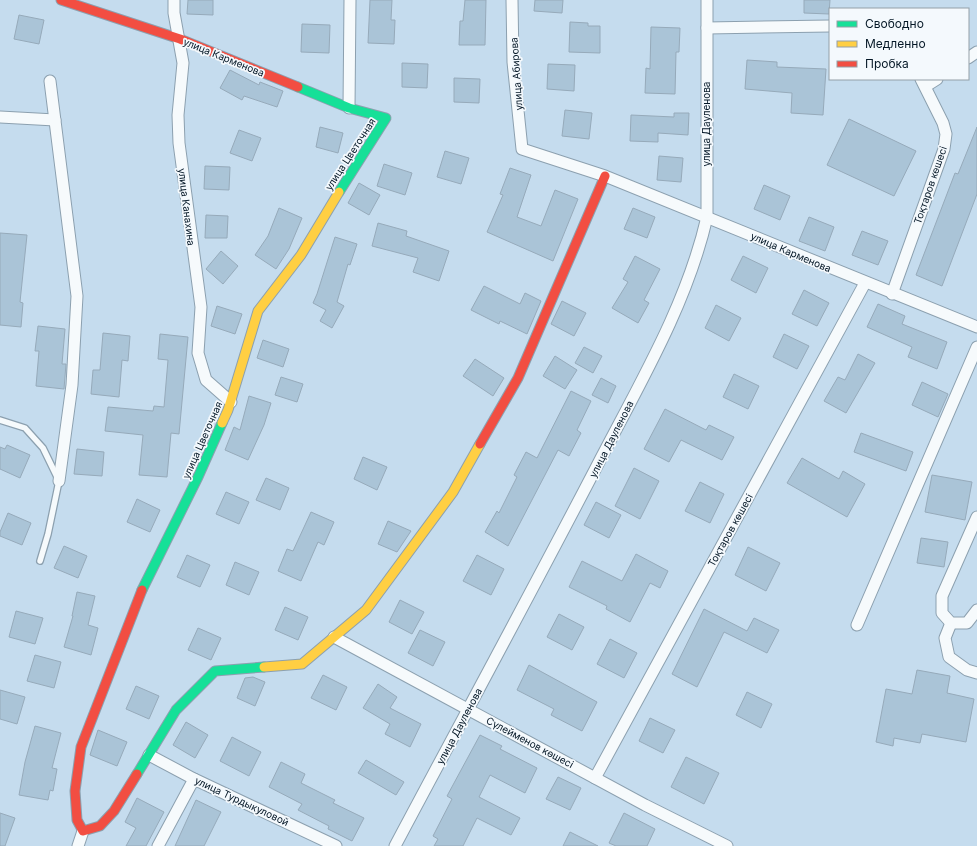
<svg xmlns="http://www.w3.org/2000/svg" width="977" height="846" font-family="Inter,sans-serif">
	<rect width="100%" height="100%" fill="#c5dcee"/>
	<g fill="#aac4d7" stroke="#96aaba">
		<path d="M188,0H213V15L187,14Z"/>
		<path d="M370,0H392L391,20H395L394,44L368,43Z"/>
		<path d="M465,0H486L485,45H459L460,21H463Z"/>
		<path d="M535,0H563L562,13L534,11Z"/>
		<path d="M804,0H830L829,14L804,13Z"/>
		<path d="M19,15L44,20L39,44L14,39Z"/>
		<path d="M570,22L588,23V26H600V53L569,52Z"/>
		<path d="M302,24L330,25L329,53L301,52Z"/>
		<path d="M651,27L680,28L679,52H676L675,94L645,93L646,68L650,69Z"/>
		<path d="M747,60L777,62V67L826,69L823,115L791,113L792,93L745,89Z"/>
		<path d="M402,63L428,64L427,88L402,87Z"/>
		<path d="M548,64L575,65L574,91L547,89Z"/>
		<path d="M230,70L259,85L260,82L283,91L277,107L244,96L242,100L220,88Z"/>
		<path d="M454,78L480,79L479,103L454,102Z"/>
		<path d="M565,110L592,113L589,139L562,136Z"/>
		<path d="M674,113H689L688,135L658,133V142L630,141L631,115L674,117Z"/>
		<path d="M849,119L916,151L894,196L827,165Z"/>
		<path d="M320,127L343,133L338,153L316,147Z"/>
		<path d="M977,127V194L942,286L916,275L955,173L958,174Z"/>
		<path d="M239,130L261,138L252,161L230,153Z"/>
		<path d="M445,151L469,158L461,184L437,177Z"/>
		<path d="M659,156L683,158L681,182L657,180Z"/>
		<path d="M384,164L412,173L405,195L377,186Z"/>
		<path d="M205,166L230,167L229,190L204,189Z"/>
		<path d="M510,168L531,175L517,217L541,226L555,190L578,199L553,261L487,232L503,195L500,194Z"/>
		<path d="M359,183L380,195L369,215L348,203Z"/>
		<path d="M764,185L790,196L780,220L754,209Z"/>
		<path d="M279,208L302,218L289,249L276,269L255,255L268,236Z"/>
		<path d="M633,208L655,217L647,238L624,229Z"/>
		<path d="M206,215L228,216L227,238H205Z"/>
		<path d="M809,217L834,227L825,251L799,241Z"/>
		<path d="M378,223L407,231L406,236L449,251L439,281L413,272L418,258L372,246Z"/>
		<path d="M862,231L888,241L878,265L852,255Z"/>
		<path d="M0,233L27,235L20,302L23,303L21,327L0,325Z"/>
		<path d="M335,237L357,244L350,265L348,264L337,302L344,306L332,328L320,321L326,310L313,303L317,294Z"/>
		<path d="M221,251L238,266L223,284L206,269Z"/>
		<path d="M635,256L660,269L644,300L649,303L638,323L612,308L628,282L623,279Z"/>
		<path d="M743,256L768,268L756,293L731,280Z"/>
		<path d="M484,286L520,304L525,293L541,301L527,334L500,321L499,324L471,310Z"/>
		<path d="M804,290L829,303L817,326L792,314Z"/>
		<path d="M562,301L586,313L574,336L551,324Z"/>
		<path d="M878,304L905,316L902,324L947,342L937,369L908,357L912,347L867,327Z"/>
		<path d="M716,305L741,318L729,341L705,328Z"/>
		<path d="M217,306L242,314L235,334L211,326Z"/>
		<path d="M38,326L65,329L62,364H66L64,389L36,386L39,351H35Z"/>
		<path d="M103,333L130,336L128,361L122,360L119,397L91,394L93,370H100Z"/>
		<path d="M160,334L188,337L179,434L171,433L167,477L139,475L143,435L105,431L108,407L153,411L154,406L164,407L168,360L158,359Z"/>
		<path d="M784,334L809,346L797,369L773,357Z"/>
		<path d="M263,340L289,349L283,367L257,358Z"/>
		<path d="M584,347L602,356L593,373L575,363Z"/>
		<path d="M858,354L875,363L846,413L824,401L838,377L845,380Z"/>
		<path d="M555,356L577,370L565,389L543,376Z"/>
		<path d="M475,359L504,378L493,396L463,376Z"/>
		<path d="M734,374L759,386L748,409L723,397Z"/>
		<path d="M281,377L303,384L297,402L275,395Z"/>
		<path d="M601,378L616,386L608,403L592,395Z"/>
		<path d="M922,382L948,394L938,417L912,405Z"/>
		<path d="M571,391L591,401L577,430L581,433L569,456L558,450L508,546L485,532L497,511L499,513L517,477L514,475L526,452L537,458Z"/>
		<path d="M249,396L271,403L264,425L248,460L225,450L234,427L240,430Z"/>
		<path d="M665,409L706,430L709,425L734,437L722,460L681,440L669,462L644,449Z"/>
		<path d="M861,433L913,452L906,471L854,452Z"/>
		<path d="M7,445L30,455L20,478L0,469V447L5,449Z"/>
		<path d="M77,449L104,452L102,476L74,474Z"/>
		<path d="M363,457L387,467L377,490L354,479Z"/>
		<path d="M802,458L839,479L843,471L865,484L847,517L787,483Z"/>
		<path d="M634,468L659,481L640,519L615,506Z"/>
		<path d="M932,475L972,482L965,520L925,512Z"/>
		<path d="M266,478L289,488L280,510L256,500Z"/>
		<path d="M700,482L724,494L710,523L685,511Z"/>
		<path d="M226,492L249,502L239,524L216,514Z"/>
		<path d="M137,499L160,510L150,532L127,522Z"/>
		<path d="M596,502L621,515L609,538L584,525Z"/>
		<path d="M311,512L334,522L324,545L318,542L301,581L278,571L287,549L293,551Z"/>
		<path d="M8,513L31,523L22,545L0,536V532Z"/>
		<path d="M388,521L411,531L397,552L378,544Z"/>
		<path d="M921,538L948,542L944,567L917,563Z"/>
		<path d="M64,546L87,556L78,578L54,568Z"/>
		<path d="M748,547L780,563L766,591L735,575Z"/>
		<path d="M636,554L668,571L660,588L650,583L630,622L606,609L607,606L569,587L582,561L622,581Z"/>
		<path d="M187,555L210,565L200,587L177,577Z"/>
		<path d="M477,555L504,569L491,595L463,581Z"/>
		<path d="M235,562L259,572L249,595L226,585Z"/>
		<path d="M77,592L95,596L88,625L98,628L91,655L64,647L73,616H72Z"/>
		<path d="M400,600L424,612L412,634L389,622Z"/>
		<path d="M285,607L308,617L298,640L275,630Z"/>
		<path d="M704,609L747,631L754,618L779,630L767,653L724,632L697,687L672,674Z"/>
		<path d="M16,611L43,618L35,644L9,637Z"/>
		<path d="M559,614L584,627L572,650L547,637Z"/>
		<path d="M198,628L221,638L211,660L188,650Z"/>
		<path d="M420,630L445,642L433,666L408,653Z"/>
		<path d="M610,639L637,653L624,678L597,664Z"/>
		<path d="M35,655L61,662L54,688L27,681Z"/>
		<path d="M529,665L597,702L582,731L551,715L554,709L517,690Z"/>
		<path d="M917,670L950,676L947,693L974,699L966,742L922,734L920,743L894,738L893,746L876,742L886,689L912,694Z"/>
		<path d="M323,675L347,687L336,710L311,698Z"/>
		<path d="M253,677L265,682L255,706L237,698L245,678Z"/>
		<path d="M378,684L397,697L390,708L421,724L410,747L385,734L390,724L363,708Z"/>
		<path d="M136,686L159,696L149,719L126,709Z"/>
		<path d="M0,690L25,697L17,724L0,719Z"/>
		<path d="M747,692L772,704L761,728L736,715Z"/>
		<path d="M650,718L675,730L663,753L639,741Z"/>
		<path d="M186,722L208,735L195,758L173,745Z"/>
		<path d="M35,726L61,733L52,768L57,769L53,791L50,790L48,800L19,795L25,762Z"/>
		<path d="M98,730L127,742L117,766L90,755Z"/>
		<path d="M480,735L502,746L500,749L537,768L525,793L490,775L479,797L520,818L511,835L477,818L463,846H434L438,839L433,836L452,799L447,796Z"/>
		<path d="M232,737L261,752L249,776L220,761Z"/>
		<path d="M686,757L719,773L704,804L671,787Z"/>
		<path d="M366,760L404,782L396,795L358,773Z"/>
		<path d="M281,762L305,774L301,783L335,800L333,803L364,818L352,841L328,829L329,826L298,810L302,804L269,787Z"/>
		<path d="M558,777L581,788L570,810L546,799Z"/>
		<path d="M137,798L164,812L146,846H126L136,828L125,822Z"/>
		<path d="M196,800L221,812L204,846H175Z"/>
		<path d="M0,813L15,818L5,846H0Z"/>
		<path d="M624,813L655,829L647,846H616L609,843Z"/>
		<path d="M570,832L598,846H563Z"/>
	</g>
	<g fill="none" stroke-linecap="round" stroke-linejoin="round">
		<defs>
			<path id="lane" d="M0,420L25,428L43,448L59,481L48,534L40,561"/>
			<g id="street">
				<path d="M174,0V13L183,63L178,115L179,143L201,307L198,353L206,380L231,402"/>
				<path d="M512,0L513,62L522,149L605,176L977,327"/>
				<path d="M707,28L830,26"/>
				<path d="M968,58L977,52"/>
				<path d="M50,81L77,296L72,385L59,481"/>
				<path d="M926,86L937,79"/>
				<path d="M349,108L350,0"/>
				<path d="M0,117L55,120"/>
				<path d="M892,294L944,149L946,134L943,123L921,79"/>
				<path d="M977,517L942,596V613L951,623H967L977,610"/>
				<path d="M951,623L945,638L949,657L967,670L977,673"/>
				<path d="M857,625L977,347"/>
				<path d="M334,637L645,805L727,846"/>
				<path d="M149,755L194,779L336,846"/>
				<path d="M595,778L865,283"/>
				<path d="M78,846L83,831"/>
				<path d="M158,846L194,779"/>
				<path d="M395,846C463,718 532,591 599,462C640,383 687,304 707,217V0"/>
			</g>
			<g id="fast">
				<path d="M298,87L349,108L386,118L339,192"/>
				<path d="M142,590L198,477L222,423"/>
				<path d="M137,774L176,710L215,671L264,667"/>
			</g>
			<g id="slow">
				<path d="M222,423L228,410L258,311L301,255L339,192"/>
				<path d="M264,667L302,664L366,610L453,492L480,444"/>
			</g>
			<g id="jam">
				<path d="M61,0L180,39L298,87"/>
				<path d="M480,444L518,378L605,176"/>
				<path d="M137,774L114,811L100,826L83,831L77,820L75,791L81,747L142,590"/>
			</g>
		</defs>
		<use href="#lane" stroke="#8ca0af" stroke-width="8"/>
		<use href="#street" stroke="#8ca0af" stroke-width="13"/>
		<use href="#fast" stroke="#8ca0af" stroke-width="11"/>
		<use href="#slow" stroke="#8ca0af" stroke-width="11"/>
		<use href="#jam" stroke="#8ca0af" stroke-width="11"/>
		<use href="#lane" stroke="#f6fafc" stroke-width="5.5"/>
		<use href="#street" stroke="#f6fafc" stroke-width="11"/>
		<use href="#fast" stroke="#16e098" stroke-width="9"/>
		<use href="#slow" stroke="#ffcf43" stroke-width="9"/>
		<use href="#jam" stroke="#f24e42" stroke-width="9"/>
	</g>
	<g text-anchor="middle" stroke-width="3.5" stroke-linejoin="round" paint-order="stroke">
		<g font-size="10" fill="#041726" stroke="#f4f9fd">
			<text transform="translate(224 57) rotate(22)" y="4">улица Карменова</text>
			<text transform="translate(516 74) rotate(-94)" y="4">улица Абирова</text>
			<text transform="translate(706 124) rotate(-90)" y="4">улица Дауленова</text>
			<text transform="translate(350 154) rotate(-57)" y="4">улица Цветочная</text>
			<text transform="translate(930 185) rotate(-71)" y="4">Тоқтаров көшесі</text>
			<text transform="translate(187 207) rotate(83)" y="4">улица Канахина</text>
			<text transform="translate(791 252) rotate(23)" y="4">улица Карменова</text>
			<text transform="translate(611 439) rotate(-63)" y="4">улица Дауленова</text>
			<text transform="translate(202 440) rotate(-66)" y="4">улица Цветочная</text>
			<text transform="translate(730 530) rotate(-61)" y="4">Тоқтаров көшесі</text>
			<text transform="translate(459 726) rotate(-62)" y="4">улица Дауленова</text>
			<text transform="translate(530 742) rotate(28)" y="4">Сүлейменов көшесі</text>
			<text transform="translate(242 801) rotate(25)" y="4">улица Турдыкуловой</text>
		</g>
	</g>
	<rect x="829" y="8" width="140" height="72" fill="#f4f9fd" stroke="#949fa7"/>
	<rect x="837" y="21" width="20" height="6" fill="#16e098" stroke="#949fa7"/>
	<text x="865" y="28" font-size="12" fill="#041726">Свободно</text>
	<rect x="837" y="41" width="20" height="6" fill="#ffcf43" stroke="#949fa7"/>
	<text x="865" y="48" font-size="12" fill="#041726">Медленно</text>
	<rect x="837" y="61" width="20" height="6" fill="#f24e42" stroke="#949fa7"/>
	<text x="865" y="68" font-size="12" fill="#041726">Пробка</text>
</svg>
